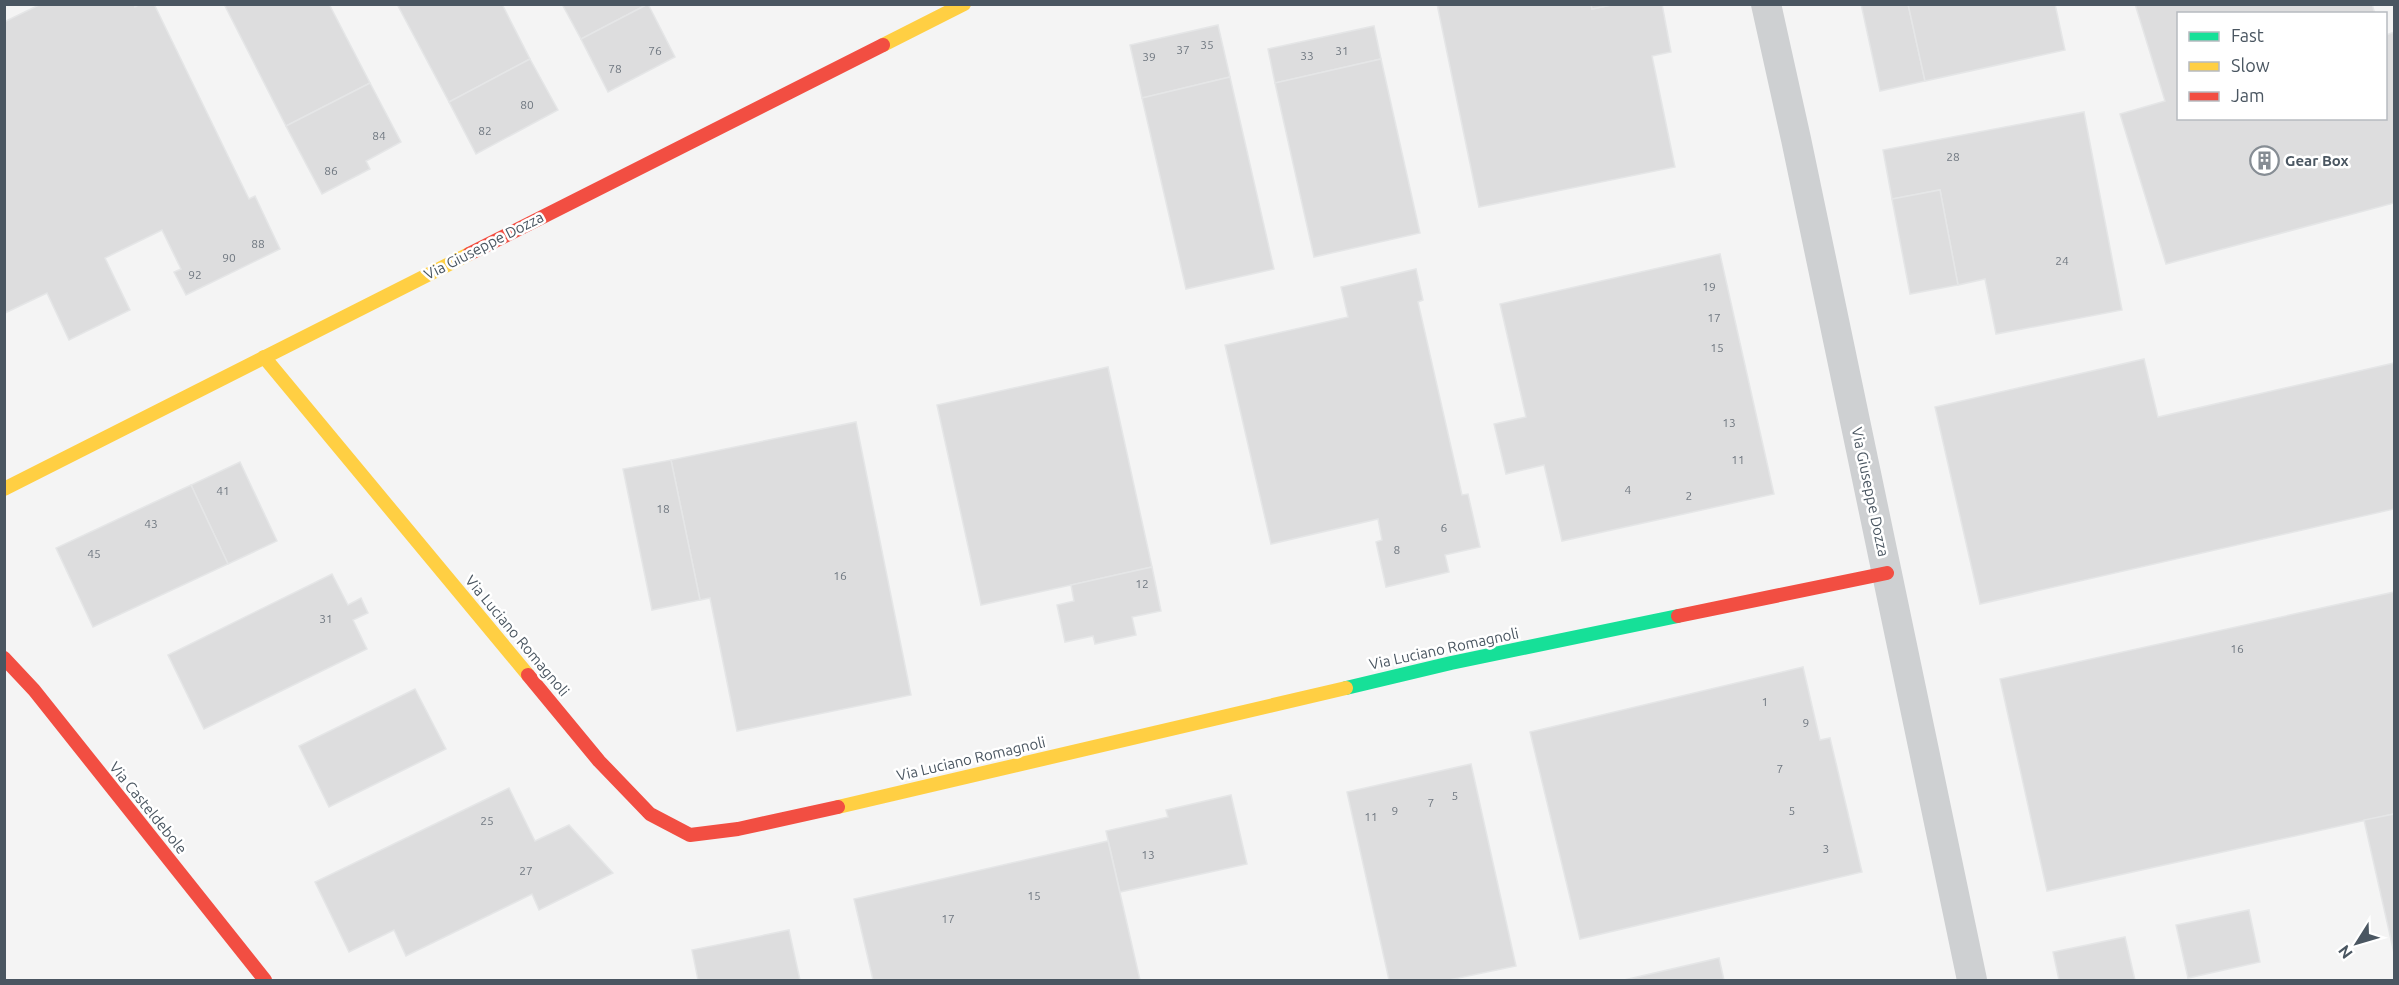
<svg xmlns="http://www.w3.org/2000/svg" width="2399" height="985" font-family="Ubuntu,sans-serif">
	<rect width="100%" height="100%" fill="#f4f4f4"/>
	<g fill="#ddddde" stroke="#e5e6e7" stroke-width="1.5">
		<path d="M41,4H134L135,7L140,4H154L249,199L255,196L280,249L186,295L174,272L181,269L162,230L105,258L130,310L69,340L47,293L5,313L4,22Z"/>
		<path d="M224,4H329L370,83L286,126Z"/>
		<path d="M397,4H502L530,59L449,102Z"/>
		<path d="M562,4H648L581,39Z"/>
		<path d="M648,4L675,57L608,92L581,39Z"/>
		<path d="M1437,4H1591L1592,9L1616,4H1662L1671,52L1652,56L1675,167L1479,207Z"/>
		<path d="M1591,4H1616L1592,9Z"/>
		<path d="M1861,4H1908L1925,81L1880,91Z"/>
		<path d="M1908,4H2055L2065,50L1925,81Z"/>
		<path d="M2135,4H2372L2375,14H2178V118H2386V35L2394,32V203L2166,264L2120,114L2165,101Z"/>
		<path d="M1218,25L1230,77L1142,98L1130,45Z"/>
		<path d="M1374,26L1381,59L1275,83L1268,49Z"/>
		<path d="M530,59L558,110L476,154L449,102Z"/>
		<path d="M1381,59L1420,233L1314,257L1275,83Z"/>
		<path d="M1230,77L1274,269L1186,289L1142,98Z"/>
		<path d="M370,83L401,142L366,161L370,169L322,194L286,126Z"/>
		<path d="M2084,112L2122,310L1996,334L1985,279L1958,285L1940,190L1892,199L1883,150Z"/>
		<path d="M1940,190L1958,285L1910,294L1892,199Z"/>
		<path d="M1720,254L1774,494L1562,541L1544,465L1506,474L1494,424L1526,417L1500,304Z"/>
		<path d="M1416,269L1423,300L1418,302L1462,495L1468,494L1480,547L1445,555L1449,572L1386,587L1376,542L1382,540L1378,519L1271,544L1225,345L1348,317L1341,287Z"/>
		<path d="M2144,359L2158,417L2394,363V509L1980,604L1935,407Z"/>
		<path d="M1108,367L1152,567L981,605L937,405Z"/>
		<path d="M856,422L911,695L737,731L710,598L700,600L671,460Z"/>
		<path d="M671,460L700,600L652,610L623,469Z"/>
		<path d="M240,462L277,541L228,564L191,485Z"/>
		<path d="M191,485L228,564L93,627L56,548Z"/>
		<path d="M1152,567L1161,611L1132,617L1136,635L1095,644L1093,636L1065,642L1057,605L1074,601L1071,585Z"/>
		<path d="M332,574L348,605L361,598L368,613L353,620L367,649L204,729L168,655Z"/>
		<path d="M2394,592V814L2047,891L2000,679Z"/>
		<path d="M1803,667L1820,740L1830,738L1862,872L1580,939L1530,732Z"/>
		<path d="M415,689L446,749L329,807L299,746Z"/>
		<path d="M1471,764L1516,966L1449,980H1389L1347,792Z"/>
		<path d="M509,788L535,841L569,825L613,873L539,910L532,894L406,956L394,930L349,952L315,882Z"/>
		<path d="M1231,795L1247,864L1120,892L1106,831L1168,817L1166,810Z"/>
		<path d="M2394,814V953L2364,820Z"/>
		<path d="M1108,841L1140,980H873L854,899Z"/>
		<path d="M2249,910L2260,962L2188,978L2176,925Z"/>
		<path d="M789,930L800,980H698L692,950Z"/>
		<path d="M2125,937L2135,980H2059L2053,952Z"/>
		<path d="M1719,958L1724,980H1624Z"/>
	</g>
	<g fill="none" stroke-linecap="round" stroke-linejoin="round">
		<path stroke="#ced0d2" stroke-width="30" d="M1766,4L1796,139L1972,980"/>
		<path stroke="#16e098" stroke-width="14" d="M1346,688L1451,663L1678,616"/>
		<g stroke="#ffcf43" stroke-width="14">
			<path d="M883,45L964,4"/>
			<path d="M264,357L528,675"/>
			<path d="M4,489L469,254"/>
			<path d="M838,807L1346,688"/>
		</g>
		<g stroke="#f24e42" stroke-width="14">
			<path d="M469,254L883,45"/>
			<path d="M1678,616L1887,573"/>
			<path d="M4,658L34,690L265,980"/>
			<path d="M528,675L599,761L650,814L690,835L738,829L838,807"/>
		</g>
	</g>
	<defs>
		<symbol id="building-ring" viewBox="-11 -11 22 22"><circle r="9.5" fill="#fff" stroke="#868d94" stroke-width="1.5"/><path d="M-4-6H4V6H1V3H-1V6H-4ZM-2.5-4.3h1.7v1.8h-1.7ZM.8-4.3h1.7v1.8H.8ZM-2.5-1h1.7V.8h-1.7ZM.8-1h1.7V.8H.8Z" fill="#868d94"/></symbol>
	</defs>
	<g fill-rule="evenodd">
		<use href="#building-ring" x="2248" y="144" width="33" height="33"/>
	</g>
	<g text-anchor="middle" stroke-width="5" stroke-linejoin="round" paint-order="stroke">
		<g font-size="12" fill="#707881">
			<text x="1207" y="49">35</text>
			<text x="1183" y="54">37</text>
			<text x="655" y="55">76</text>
			<text x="1342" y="55">31</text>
			<text x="1307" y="60">33</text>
			<text x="1149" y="61">39</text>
			<text x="615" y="73">78</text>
			<text x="527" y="109">80</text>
			<text x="485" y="135">82</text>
			<text x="379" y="140">84</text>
			<text x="1953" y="161">28</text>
			<text x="331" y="175">86</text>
			<text x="258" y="248">88</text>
			<text x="229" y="262">90</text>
			<text x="2062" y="265">24</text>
			<text x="195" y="279">92</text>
			<text x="1709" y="291">19</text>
			<text x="1714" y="322">17</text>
			<text x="1717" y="352">15</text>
			<text x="1729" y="427">13</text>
			<text x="1738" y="464">11</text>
			<text x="1628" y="494">4</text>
			<text x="223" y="495">41</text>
			<text x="1689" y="500">2</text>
			<text x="663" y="513">18</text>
			<text x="151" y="528">43</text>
			<text x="1444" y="532">6</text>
			<text x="1397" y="554">8</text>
			<text x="94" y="558">45</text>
			<text x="840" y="580">16</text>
			<text x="1142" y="588">12</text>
			<text x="326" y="623">31</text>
			<text x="2237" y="653">16</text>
			<text x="1765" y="706">1</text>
			<text x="1806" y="727">9</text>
			<text x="1780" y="773">7</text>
			<text x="1455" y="800">5</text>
			<text x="1431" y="807">7</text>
			<text x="1395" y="815">9</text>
			<text x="1792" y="815">5</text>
			<text x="1371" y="821">11</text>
			<text x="487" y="825">25</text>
			<text x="1826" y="853">3</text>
			<text x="1148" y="859">13</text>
			<text x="526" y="875">27</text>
			<text x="1034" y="900">15</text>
			<text x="948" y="923">17</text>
		</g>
		<g font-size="15" font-weight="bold" fill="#4a5661" stroke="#fff" text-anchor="start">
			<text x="2285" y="166">Gear Box</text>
		</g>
		<g font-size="15" fill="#4a5661" stroke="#fff">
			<text transform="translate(484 246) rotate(-27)" y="5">Via Giuseppe Dozza</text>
			<text transform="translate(1870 492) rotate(78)" y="5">Via Giuseppe Dozza</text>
			<text transform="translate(517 636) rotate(50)" y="5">Via Luciano Romagnoli</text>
			<text transform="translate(1444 649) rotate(-12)" y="5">Via Luciano Romagnoli</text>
			<text transform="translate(971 759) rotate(-13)" y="5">Via Luciano Romagnoli</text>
			<text transform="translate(148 808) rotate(51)" y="5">Via Casteldebole</text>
		</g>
	</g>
	<rect width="2399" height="985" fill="none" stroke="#4a5661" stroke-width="12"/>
	<rect x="2177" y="12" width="210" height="108" fill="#ffffff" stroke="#b7bbc0" stroke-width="1.5"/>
	<rect x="2189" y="32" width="30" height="9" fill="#16e098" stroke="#b7bbc0" stroke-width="1.5"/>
	<text x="2231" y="42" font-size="18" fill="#4a5661">Fast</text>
	<rect x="2189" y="62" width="30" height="9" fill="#ffcf43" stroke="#b7bbc0" stroke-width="1.5"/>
	<text x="2231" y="72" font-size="18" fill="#4a5661">Slow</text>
	<rect x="2189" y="92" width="30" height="9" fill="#f24e42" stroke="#b7bbc0" stroke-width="1.5"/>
	<text x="2231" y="102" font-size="18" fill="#4a5661">Jam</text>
	<g transform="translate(2357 943) rotate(233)" stroke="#ffffff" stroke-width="4.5" paint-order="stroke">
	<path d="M0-4.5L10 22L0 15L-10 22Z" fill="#4a5661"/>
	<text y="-9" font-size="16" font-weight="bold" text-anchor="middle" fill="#4a5661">N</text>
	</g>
</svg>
